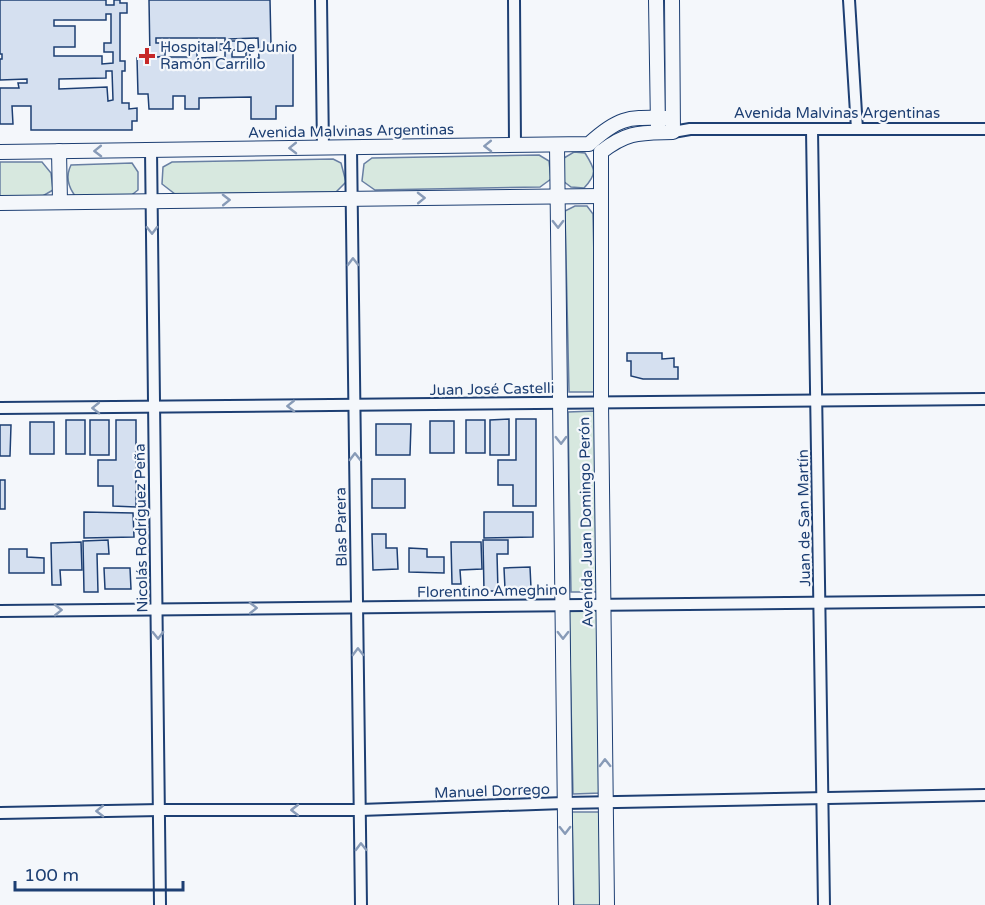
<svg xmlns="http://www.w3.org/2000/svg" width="985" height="905" font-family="'Varela Round',sans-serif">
	<rect width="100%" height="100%" fill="#f4f7fb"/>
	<g fill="#d7e8df" stroke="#687fa3" stroke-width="1.5">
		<path d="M574,152L585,153C595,169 598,173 584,188L571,187L563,181L564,158Z"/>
		<path d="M539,155L549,161L551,179L540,187L375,190L362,181L364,164L372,158Z"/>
		<path d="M333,159L341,163L346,182L336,192L175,194L162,184L163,167L172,162Z"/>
		<path d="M0,162H42L51,173L53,190L41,197L0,198Z"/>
		<path d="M132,163L138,172V190L129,197H76C68,187 65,177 71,165Z"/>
		<path d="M575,206H587L593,214L597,392H569L565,211Z"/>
		<path d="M595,411L598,592H571L568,412Z"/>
		<path d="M569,610H597L601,793L573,794Z"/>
		<path d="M572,812H599L602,905H574Z"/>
	</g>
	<g fill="#d5e0f0" stroke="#1d3f73" stroke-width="1.5" fill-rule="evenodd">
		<path d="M0,0H106V5H114V0H120V3H127V13H120V61H125V71H122V103H129V109L137,108V121H132V130H31V106H12L13,124H0V88H19L18,83H27V79L0,80V59H2V54H0ZM106,14H111V43H104V52H113V63L102,64V56H54V47H75V26H54V20H106ZM106,71H112L113,100L108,101L107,87L59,89V79L106,78Z"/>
		<path d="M149,0H270L271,46H293V106H276V119H251V97L199,98V109H185V96H173V109H149L148,94H138L137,58H150ZM156,38H225V44H219V50H225V57L197,58V51L190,52V57H157L165,56V43H156ZM258,38L259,58H250V52H246V57H232V50H236V41H229V39Z"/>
		<path d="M627,353H662V359L674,358V367H678V379H643L631,376V361H627Z"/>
		<path d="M509,419V455H490V420Z"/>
		<path d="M516,419H536V506H513V485H498V460H516Z"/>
		<rect x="66" y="420" width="19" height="34"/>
		<rect x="90" y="420" width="19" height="35"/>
		<path d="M116,420H136V507L113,506V486H98V460H116Z"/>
		<rect x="466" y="420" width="19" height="33"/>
		<rect x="430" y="421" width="24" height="32"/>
		<rect x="30" y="422" width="24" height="32"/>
		<path d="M376,424H411L410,455H376Z"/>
		<path d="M0,425H11L10,456H0Z"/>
		<rect x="372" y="479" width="33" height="29"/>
		<rect x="0" y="480" width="5" height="29"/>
		<path d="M84,512L133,513L134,537L84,538Z"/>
		<path d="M484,512H533V537L484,538Z"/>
		<path d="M372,534H386V548H397L398,569L373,570Z"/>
		<path d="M108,540L109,554H97L98,592H84L83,541Z"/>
		<path d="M483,540H508V554H497L498,591H484Z"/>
		<path d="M81,542L82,570H60L61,585H52L51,543Z"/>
		<path d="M451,542H481L482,569L460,570L461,584H452Z"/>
		<path d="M409,548L427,549V557H444V573L409,572Z"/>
		<path d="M9,549H27V557L44,558V573H9Z"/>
		<path d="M530,567L531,588L505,589L504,568Z"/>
		<path d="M104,568H130L131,589H105Z"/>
	</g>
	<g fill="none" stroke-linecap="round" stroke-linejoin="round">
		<defs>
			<g id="street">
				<path d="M321,0L323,148"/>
				<path d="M514,0L515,145"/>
				<path d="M849,0L857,129"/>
				<path d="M812,130L824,905"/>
				<path d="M673,132L690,129H985"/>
				<path d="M351,148L361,905"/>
				<path d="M151,150L160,905"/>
				<path d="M0,408L985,399"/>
				<path d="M0,611L985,601"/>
				<path d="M0,813L160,810H360L564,803L985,795"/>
			</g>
			<g id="secondary">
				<path d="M656,0L658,127"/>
				<path d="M557,145L566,905"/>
				<path d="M59,151L60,202"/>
				<path d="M0,152L589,144C622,114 630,118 672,118"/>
				<path d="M601,152V403L607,905"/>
				<path d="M601,152C628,131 640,133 673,132L672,0"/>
				<path d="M0,203L601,196"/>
			</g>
		</defs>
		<use href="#street" stroke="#1d3f73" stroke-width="14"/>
		<use href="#secondary" stroke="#1d3f73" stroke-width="16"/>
		<use href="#street" stroke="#f4f7fb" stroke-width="10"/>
		<use href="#secondary" stroke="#f4f7fb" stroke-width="14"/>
	</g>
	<defs><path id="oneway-chevron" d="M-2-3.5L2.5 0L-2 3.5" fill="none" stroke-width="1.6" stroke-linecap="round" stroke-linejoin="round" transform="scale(1.5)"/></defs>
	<g stroke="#889bb7">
		<use href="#oneway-chevron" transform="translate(488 146) rotate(179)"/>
		<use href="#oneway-chevron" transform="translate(293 148) rotate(179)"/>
		<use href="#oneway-chevron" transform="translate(98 151) rotate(179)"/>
		<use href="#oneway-chevron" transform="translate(421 198) rotate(-1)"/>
		<use href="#oneway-chevron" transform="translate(226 200) rotate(-1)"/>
		<use href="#oneway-chevron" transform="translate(558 224) rotate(89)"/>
		<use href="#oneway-chevron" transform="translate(152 230) rotate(89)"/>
		<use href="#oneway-chevron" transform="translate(353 262) rotate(-91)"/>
		<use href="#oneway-chevron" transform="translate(291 406) rotate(179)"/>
		<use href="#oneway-chevron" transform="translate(96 408) rotate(179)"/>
		<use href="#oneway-chevron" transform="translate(561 440) rotate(89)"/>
		<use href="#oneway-chevron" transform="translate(355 457) rotate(-91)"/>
		<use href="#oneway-chevron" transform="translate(253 608) rotate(-1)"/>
		<use href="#oneway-chevron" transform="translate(58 610) rotate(-1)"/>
		<use href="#oneway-chevron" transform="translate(158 635) rotate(89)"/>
		<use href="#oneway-chevron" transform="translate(563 635) rotate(90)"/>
		<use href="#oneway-chevron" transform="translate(358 652) rotate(-91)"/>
		<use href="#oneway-chevron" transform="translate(605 763) rotate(-91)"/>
		<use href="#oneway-chevron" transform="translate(295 810) rotate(-180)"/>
		<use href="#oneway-chevron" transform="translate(100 811) rotate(179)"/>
		<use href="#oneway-chevron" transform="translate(565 830) rotate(89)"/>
		<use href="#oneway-chevron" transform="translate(361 847) rotate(-91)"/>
	</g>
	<path fill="#c62828" stroke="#f4f7fb" stroke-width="2" d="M144 47h6v6h6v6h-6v6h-6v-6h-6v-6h6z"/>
	<g text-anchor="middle" stroke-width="4.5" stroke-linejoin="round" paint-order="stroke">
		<g font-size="15" fill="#1d3f73" stroke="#f4f7fb" text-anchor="start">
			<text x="160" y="52">Hospital 4 De Junio<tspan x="160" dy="17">Ramón Carrillo</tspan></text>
		</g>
		<g font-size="15" fill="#1d3f73" stroke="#f4f7fb">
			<text x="837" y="118">Avenida Malvinas Argentinas</text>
			<text transform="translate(351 131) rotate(-1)" y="5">Avenida Malvinas Argentinas</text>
			<text transform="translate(492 389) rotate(-1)" y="5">Juan José Castelli</text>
			<text transform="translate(804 518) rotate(-91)" y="5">Juan de San Martín</text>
			<text transform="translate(586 522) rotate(-91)" y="5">Avenida Juan Domingo Perón</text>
			<text transform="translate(341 527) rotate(-91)" y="5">Blas Parera</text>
			<text transform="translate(141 528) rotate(-91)" y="5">Nicolás Rodríguez Peña</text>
			<text transform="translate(492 591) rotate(-1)" y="5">Florentino Ameghino</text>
			<text transform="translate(492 791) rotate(-2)" y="5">Manuel Dorrego</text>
		</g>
	</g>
	<path d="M15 881v9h168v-9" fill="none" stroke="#1d3f73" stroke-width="3"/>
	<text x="24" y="881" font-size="18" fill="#1d3f73" stroke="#f4f7fb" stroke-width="4.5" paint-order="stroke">100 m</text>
</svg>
